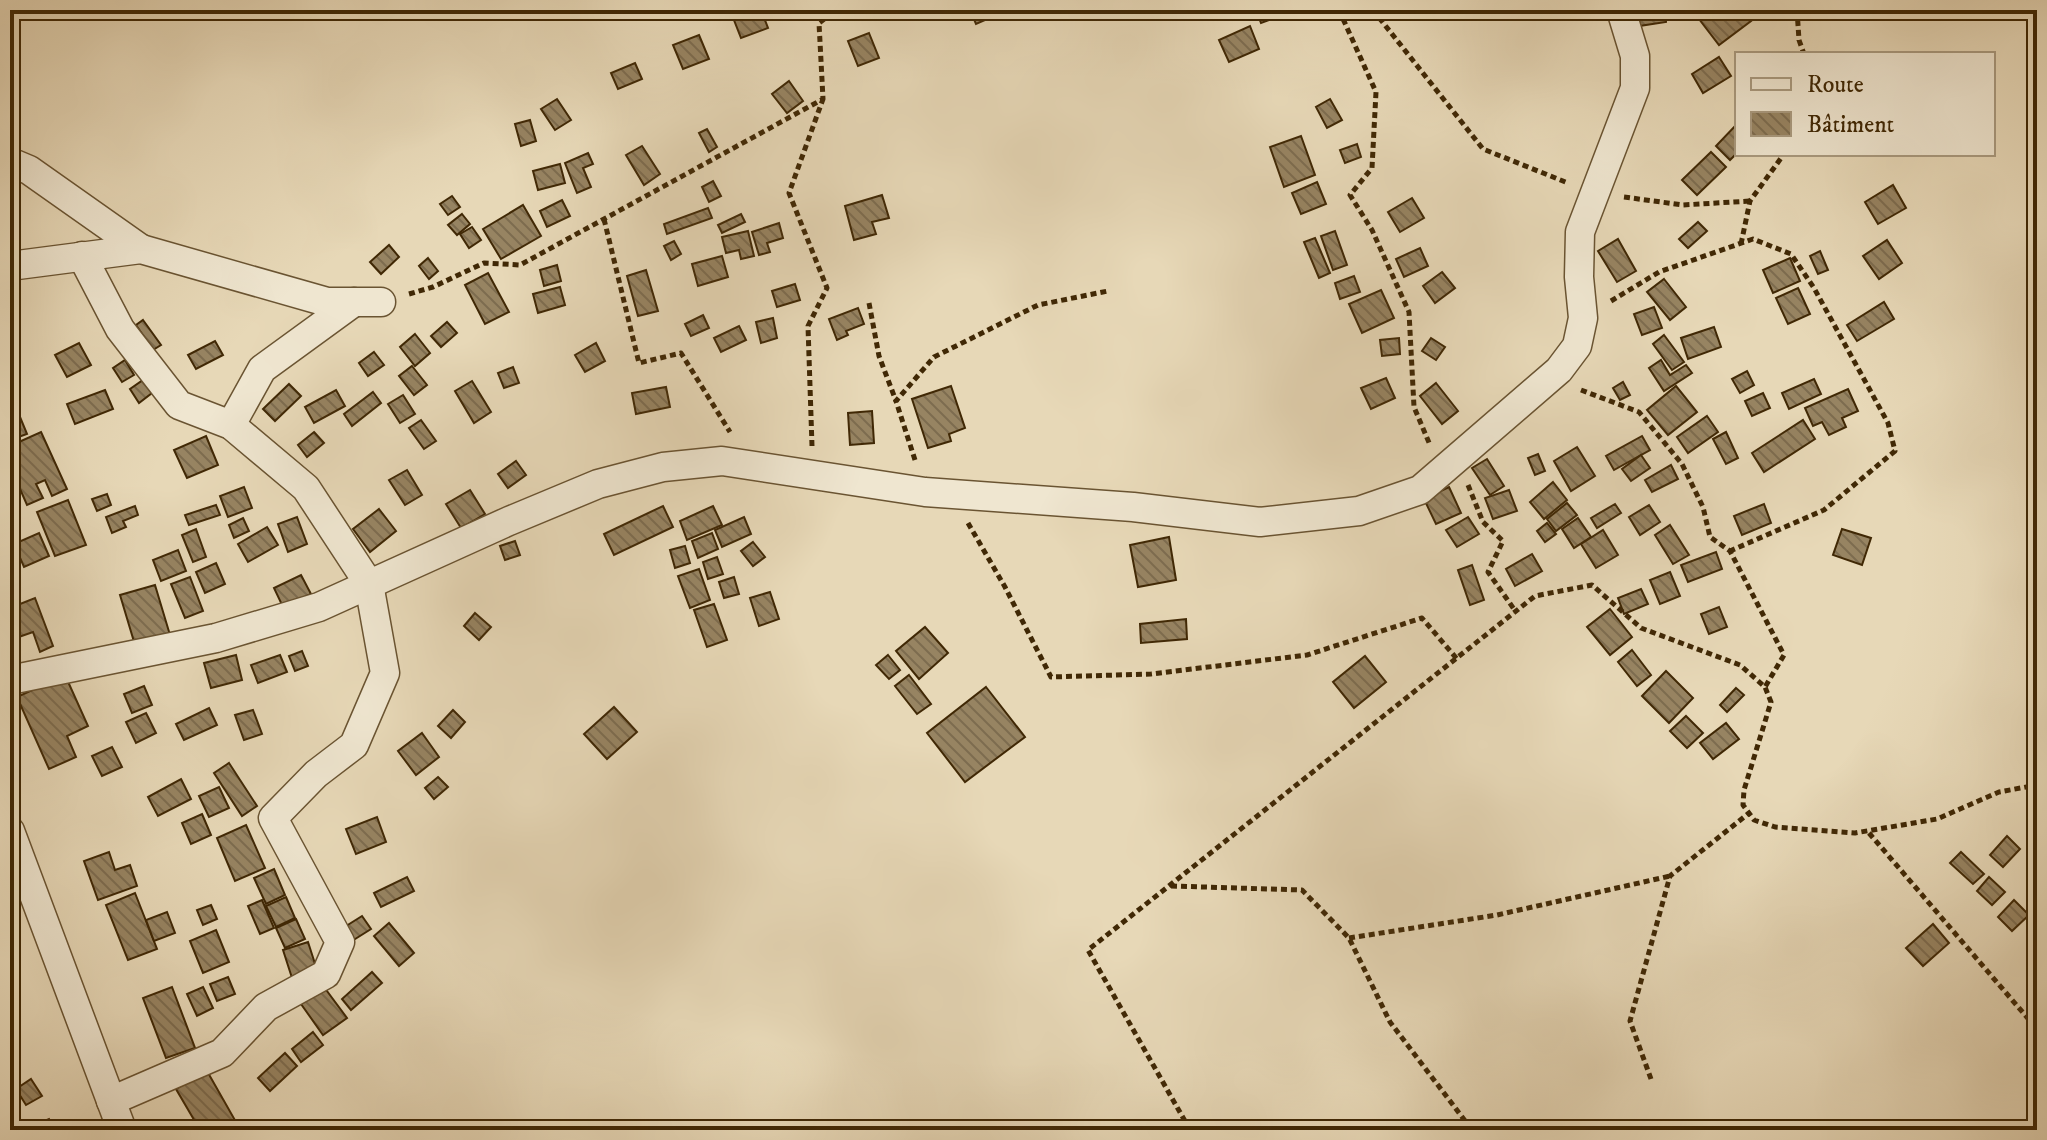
<svg xmlns="http://www.w3.org/2000/svg" width="2047" height="1140" font-family="'IM FELL DW Pica',serif">
	<defs>
		<pattern id="building-back-hatch" width="6" height="6" patternUnits="userSpaceOnUse" patternTransform="scale(2)"><rect width="6" height="6" fill="#978462"/><path d="M-1 5l2 2M0 0l6 6M5-1l2 2" fill="none" stroke="#7d6c4f"/></pattern>
	</defs>
	<rect width="100%" height="100%" fill="#e7d8b7"/>
	<filter id="stains"><feTurbulence type="fractalNoise" baseFrequency=".0025" numOctaves="4"/><feColorMatrix values="0 0 0 0 .2 0 0 0 0 .09 0 0 0 0 .02 0 0 0 .5 -.17"/></filter>
	<radialGradient id="worn" r=".72"><stop offset=".6" stop-color="#630" stop-opacity="0"/><stop offset="1" stop-color="#630" stop-opacity=".3"/></radialGradient>
	<g fill="url(#building-back-hatch)" stroke="#402805" stroke-width="2">
		<path d="M761,10L768,28L741,38L734,20Z"/>
		<path d="M970,10H989L992,17L976,24Z"/>
		<path d="M1256,10H1291V12L1261,23Z"/>
		<path d="M1637,10H1665L1666,22L1639,26Z"/>
		<path d="M1711,10H1742L1751,21L1719,45L1699,19Z"/>
		<path d="M1250,26L1259,49L1229,62L1219,40Z"/>
		<path d="M869,33L879,58L858,66L848,41Z"/>
		<path d="M699,35L709,59L683,69L673,45Z"/>
		<path d="M1719,57L1731,76L1703,93L1692,74Z"/>
		<path d="M635,63L642,79L618,89L611,73Z"/>
		<path d="M789,81L803,101L787,113L772,94Z"/>
		<path d="M557,99L571,120L555,130L541,109Z"/>
		<path d="M1330,99L1342,120L1327,128L1316,107Z"/>
		<path d="M530,120L536,141L521,146L515,124Z"/>
		<path d="M1737,124V153L1730,160L1716,146Z"/>
		<path d="M707,129L717,147L709,152L699,133Z"/>
		<path d="M1301,136L1315,175L1284,187L1270,147Z"/>
		<path d="M1357,144L1361,157L1345,163L1340,150Z"/>
		<path d="M642,146L660,174L644,185L626,155Z"/>
		<path d="M1711,152L1726,167L1697,195L1682,180Z"/>
		<path d="M588,153L593,164L583,168L591,187L577,193L565,163Z"/>
		<path d="M560,164L565,183L538,190L533,171Z"/>
		<path d="M713,181L721,196L709,202L702,187Z"/>
		<path d="M1317,182L1326,204L1301,214L1292,193Z"/>
		<path d="M1893,185L1906,208L1878,224L1865,202Z"/>
		<path d="M882,195L889,218L872,222L876,234L854,240L845,206Z"/>
		<path d="M452,196L460,207L448,215L440,204Z"/>
		<path d="M1412,198L1424,218L1400,232L1388,212Z"/>
		<path d="M562,200L570,216L547,227L540,211Z"/>
		<path d="M523,205L541,236L501,259L483,229Z"/>
		<path d="M708,208L712,218L667,234L664,224Z"/>
		<path d="M462,214L470,224L457,235L448,225Z"/>
		<path d="M741,214L745,222L722,233L718,225Z"/>
		<path d="M1698,222L1707,231L1688,248L1679,239Z"/>
		<path d="M779,223L783,238L767,243L770,252L759,255L752,232Z"/>
		<path d="M472,227L481,240L469,248L460,234Z"/>
		<path d="M748,231L754,256L741,259L739,250L726,253L722,237Z"/>
		<path d="M1335,231L1347,265L1333,270L1321,236Z"/>
		<path d="M1315,238L1330,273L1319,278L1304,242Z"/>
		<path d="M1618,239L1636,271L1617,282L1598,251Z"/>
		<path d="M1887,240L1902,263L1879,279L1863,256Z"/>
		<path d="M674,241L681,254L671,260L664,246Z"/>
		<path d="M389,245L399,257L381,274L370,262Z"/>
		<path d="M1420,248L1428,266L1404,277L1396,259Z"/>
		<path d="M1820,251L1828,270L1818,274L1810,256Z"/>
		<path d="M722,256L728,277L698,286L692,264Z"/>
		<path d="M428,258L438,271L429,279L419,266Z"/>
		<path d="M1790,258L1800,281L1773,293L1763,270Z"/>
		<path d="M557,265L561,281L544,286L540,270Z"/>
		<path d="M646,270L658,311L638,316L627,276Z"/>
		<path d="M1442,272L1455,288L1435,303L1423,286Z"/>
		<path d="M488,273L509,312L485,324L465,285Z"/>
		<path d="M1354,276L1360,292L1340,299L1335,283Z"/>
		<path d="M1664,279L1686,307L1670,320L1647,292Z"/>
		<path d="M795,284L800,300L777,307L772,291Z"/>
		<path d="M560,287L565,305L538,313L533,294Z"/>
		<path d="M1798,288L1810,314L1788,324L1776,298Z"/>
		<path d="M1381,290L1394,318L1362,333L1349,304Z"/>
		<path d="M1884,302L1894,319L1857,341L1847,325Z"/>
		<path d="M1654,307L1662,328L1642,335L1634,314Z"/>
		<path d="M858,308L864,324L846,331L848,335L837,340L829,319Z"/>
		<path d="M703,315L709,328L691,336L685,324Z"/>
		<path d="M773,318L777,338L761,343L756,322Z"/>
		<path d="M143,320L161,345L153,350L136,325Z"/>
		<path d="M447,322L457,333L441,347L431,336Z"/>
		<path d="M739,326L746,340L721,352L714,338Z"/>
		<path d="M1714,327L1721,347L1688,359L1681,338Z"/>
		<path d="M415,334L430,353L415,366L400,347Z"/>
		<path d="M1664,335L1684,362L1672,370L1653,344Z"/>
		<path d="M1399,338L1400,354L1382,356L1380,340Z"/>
		<path d="M1431,338L1445,347L1436,360L1422,351Z"/>
		<path d="M215,341L223,355L196,369L188,355Z"/>
		<path d="M79,343L91,365L67,377L55,355Z"/>
		<path d="M596,343L605,361L585,372L575,355Z"/>
		<path d="M374,352L384,365L368,376L359,363Z"/>
		<path d="M125,360L134,375L122,382L113,368Z"/>
		<path d="M1661,360L1670,375L1686,365L1692,373L1664,391L1649,368Z"/>
		<path d="M412,366L427,385L414,395L399,376Z"/>
		<path d="M513,367L519,383L504,388L498,373Z"/>
		<path d="M1747,371L1754,385L1740,393L1732,379Z"/>
		<path d="M1386,378L1395,398L1371,409L1361,388Z"/>
		<path d="M1814,379L1821,394L1789,409L1782,393Z"/>
		<path d="M143,380L152,393L139,403L130,389Z"/>
		<path d="M472,381L491,412L474,423L455,391Z"/>
		<path d="M1623,382L1630,395L1620,400L1613,388Z"/>
		<path d="M1436,383L1458,411L1442,424L1420,396Z"/>
		<path d="M289,384L301,396L275,421L263,409Z"/>
		<path d="M951,386L965,428L949,434L951,441L928,448L912,399Z"/>
		<path d="M1676,386L1697,412L1668,435L1647,410Z"/>
		<path d="M666,387L670,407L636,414L632,393Z"/>
		<path d="M1848,389L1858,411L1842,418L1846,427L1829,435L1822,422L1813,426L1805,408Z"/>
		<path d="M105,390L113,409L75,424L67,404Z"/>
		<path d="M336,390L345,406L314,423L305,407Z"/>
		<path d="M373,392L381,403L352,426L344,414Z"/>
		<path d="M1763,393L1770,408L1752,416L1745,401Z"/>
		<path d="M403,395L415,414L400,423L388,404Z"/>
		<path d="M872,411L874,443L850,445L848,413Z"/>
		<path d="M1707,416L1718,432L1688,453L1677,437Z"/>
		<path d="M20,417L27,434L10,440V420Z"/>
		<path d="M421,420L436,441L424,449L409,428Z"/>
		<path d="M1803,420L1815,439L1764,472L1752,453Z"/>
		<path d="M41,432L67,489L52,496L45,480L36,484L43,498L27,505L10,466V446Z"/>
		<path d="M314,432L324,443L307,457L298,445Z"/>
		<path d="M1726,432L1738,458L1726,464L1713,439Z"/>
		<path d="M206,436L218,465L187,478L174,450Z"/>
		<path d="M1642,436L1650,450L1614,470L1606,456Z"/>
		<path d="M1577,447L1595,476L1571,491L1554,461Z"/>
		<path d="M1538,454L1545,471L1535,475L1528,458Z"/>
		<path d="M1641,455L1650,468L1631,481L1622,469Z"/>
		<path d="M1487,459L1504,486L1490,495L1472,468Z"/>
		<path d="M516,461L526,475L508,488L498,474Z"/>
		<path d="M1671,465L1678,479L1652,492L1645,480Z"/>
		<path d="M407,470L422,495L405,505L389,480Z"/>
		<path d="M1553,482L1567,500L1544,519L1530,502Z"/>
		<path d="M244,487L252,508L228,517L220,496Z"/>
		<path d="M1449,487L1461,513L1436,524L1424,499Z"/>
		<path d="M470,490L485,514L461,528L446,504Z"/>
		<path d="M1509,490L1517,511L1493,519L1485,498Z"/>
		<path d="M107,494L111,505L97,511L92,499Z"/>
		<path d="M68,500L86,545L55,556L37,512Z"/>
		<path d="M1567,503L1577,515L1556,531L1547,519Z"/>
		<path d="M1615,504L1621,513L1597,528L1591,518Z"/>
		<path d="M1764,504L1771,523L1742,535L1734,516Z"/>
		<path d="M216,505L220,515L189,525L185,515Z"/>
		<path d="M1649,505L1660,522L1640,535L1629,517Z"/>
		<path d="M135,506L138,515L123,521L126,527L112,533L106,517Z"/>
		<path d="M663,506L673,527L614,555L604,534Z"/>
		<path d="M713,506L722,525L687,540L680,521Z"/>
		<path d="M379,509L396,531L370,552L353,529Z"/>
		<path d="M297,517L307,544L288,552L278,524Z"/>
		<path d="M744,517L751,534L722,547L715,530Z"/>
		<path d="M1468,517L1479,534L1457,547L1446,530Z"/>
		<path d="M243,518L249,531L234,538L229,525Z"/>
		<path d="M1578,518L1591,537L1574,548L1562,529Z"/>
		<path d="M1547,523L1556,534L1545,542L1537,531Z"/>
		<path d="M1670,525L1689,555L1673,564L1655,535Z"/>
		<path d="M267,527L278,545L248,562L238,544Z"/>
		<path d="M196,529L206,557L193,562L182,535Z"/>
		<path d="M1842,529L1871,538L1862,565L1833,555Z"/>
		<path d="M1603,530L1618,555L1596,568L1581,544Z"/>
		<path d="M39,533L49,556L24,567L14,544Z"/>
		<path d="M712,533L718,549L698,558L692,541Z"/>
		<path d="M1169,537L1176,580L1138,587L1130,545Z"/>
		<path d="M515,541L520,555L505,560L500,546Z"/>
		<path d="M753,542L765,557L753,566L741,551Z"/>
		<path d="M685,546L690,563L675,568L670,550Z"/>
		<path d="M178,550L186,571L161,581L153,560Z"/>
		<path d="M1716,552L1722,569L1688,582L1681,565Z"/>
		<path d="M1532,554L1542,571L1515,586L1506,569Z"/>
		<path d="M717,557L723,574L708,579L703,562Z"/>
		<path d="M216,563L225,584L205,593L196,572Z"/>
		<path d="M1472,565L1484,600L1470,605L1458,570Z"/>
		<path d="M699,569L710,600L690,608L678,576Z"/>
		<path d="M1670,572L1680,596L1660,604L1650,580Z"/>
		<path d="M301,575L311,594L283,607L274,588Z"/>
		<path d="M190,577L203,611L185,618L171,584Z"/>
		<path d="M734,577L739,594L724,598L719,582Z"/>
		<path d="M155,585L170,635L135,645L120,595Z"/>
		<path d="M1641,589L1648,604L1624,614L1618,598Z"/>
		<path d="M770,592L779,619L759,626L750,598Z"/>
		<path d="M35,598L53,646L40,652L33,632L10,640V608Z"/>
		<path d="M714,604L727,640L707,647L694,610Z"/>
		<path d="M1719,607L1727,627L1709,634L1701,614Z"/>
		<path d="M1610,609L1632,637L1610,655L1587,627Z"/>
		<path d="M475,613L491,627L479,640L464,626Z"/>
		<path d="M1186,619L1187,639L1141,643L1140,624Z"/>
		<path d="M925,627L948,653L919,679L896,651Z"/>
		<path d="M1632,650L1651,675L1637,686L1618,662Z"/>
		<path d="M302,651L308,666L295,671L289,656Z"/>
		<path d="M236,655L242,680L211,688L204,663Z"/>
		<path d="M280,655L287,672L258,683L251,665Z"/>
		<path d="M888,655L900,670L889,679L876,665Z"/>
		<path d="M1365,656L1386,682L1354,708L1333,682Z"/>
		<path d="M1666,671L1693,698L1669,723L1642,696Z"/>
		<path d="M65,675L88,726L67,736L76,757L49,769L17,697Z"/>
		<path d="M909,675L931,704L917,714L895,686Z"/>
		<path d="M144,686L152,705L132,713L124,694Z"/>
		<path d="M986,687L1025,737L965,782L927,733Z"/>
		<path d="M1736,688L1744,695L1727,712L1720,705Z"/>
		<path d="M614,707L637,732L607,759L584,734Z"/>
		<path d="M209,708L217,725L184,740L176,724Z"/>
		<path d="M253,710L262,734L244,740L235,715Z"/>
		<path d="M453,710L465,722L451,738L438,726Z"/>
		<path d="M146,713L156,733L136,743L126,722Z"/>
		<path d="M1686,716L1703,733L1687,748L1670,731Z"/>
		<path d="M1726,723L1739,739L1713,759L1700,743Z"/>
		<path d="M422,733L439,757L416,775L398,751Z"/>
		<path d="M112,747L122,767L102,776L92,756Z"/>
		<path d="M229,763L257,806L242,816L214,773Z"/>
		<path d="M438,777L448,787L434,799L425,788Z"/>
		<path d="M181,779L191,799L158,816L148,797Z"/>
		<path d="M219,787L229,808L209,817L199,796Z"/>
		<path d="M202,814L211,835L191,844L182,823Z"/>
		<path d="M377,817L386,842L356,854L346,829Z"/>
		<path d="M246,825L265,868L235,881L217,838Z"/>
		<path d="M2007,836L2020,849L2003,867L1990,855Z"/>
		<path d="M109,852L115,870L130,865L137,886L98,900L84,861Z"/>
		<path d="M1961,852L1984,874L1973,884L1950,863Z"/>
		<path d="M274,869L285,895L266,904L254,878Z"/>
		<path d="M407,877L414,891L381,907L374,893Z"/>
		<path d="M1989,877L2005,892L1992,905L1977,891Z"/>
		<path d="M135,893L157,949L128,960L106,905Z"/>
		<path d="M286,897L295,918L276,927L266,906Z"/>
		<path d="M262,900L274,928L260,934L248,906Z"/>
		<path d="M2014,900L2029,915L2012,931L1998,917Z"/>
		<path d="M211,905L217,919L203,925L197,910Z"/>
		<path d="M167,912L175,933L154,941L146,920Z"/>
		<path d="M362,916L371,929L352,941L343,928Z"/>
		<path d="M296,919L305,939L285,948L276,928Z"/>
		<path d="M389,923L414,953L399,966L374,936Z"/>
		<path d="M1933,924L1949,943L1923,966L1906,948Z"/>
		<path d="M216,930L229,962L203,973L190,941Z"/>
		<path d="M308,942L318,973L293,981L283,950Z"/>
		<path d="M372,972L382,983L351,1010L342,999Z"/>
		<path d="M228,977L235,994L217,1001L210,984Z"/>
		<path d="M172,987L195,1048L166,1058L143,998Z"/>
		<path d="M203,987L213,1008L197,1016L187,994Z"/>
		<path d="M324,987L347,1018L323,1035L301,1004Z"/>
		<path d="M313,1032L323,1045L301,1062L292,1049Z"/>
		<path d="M285,1053L297,1066L270,1091L258,1078Z"/>
		<path d="M207,1071L236,1122L221,1130H200L176,1089Z"/>
		<path d="M31,1079L42,1096L26,1105L16,1089Z"/>
		<path d="M49,1119L53,1130H25L24,1129Z"/>
	</g>
	<g fill="none" stroke-linecap="round" stroke-linejoin="round">
		<defs>
			<g id="street">
				<path d="M10,162L29,170L141,249"/>
				<path d="M82,256L120,329L179,405L231,425L306,488L369,584L385,673L354,745L316,774L273,818L340,942L326,974L266,1007L222,1053L111,1101"/>
				<path d="M10,266L141,249L327,302H381"/>
				<path d="M231,425L262,369L354,302"/>
				<path d="M10,680L216,638L319,607L509,521L598,484L663,467L722,461L925,492L1133,507L1260,522L1359,511L1420,490L1559,370L1577,346L1583,318L1579,277L1580,232L1635,88V56L1621,10"/>
				<path d="M10,831L122,1130"/>
			</g>
		</defs>
		<use href="#street" stroke="#6a5432" stroke-width="31"/>
		<g stroke="#402805" stroke-width="5" stroke-dasharray="6 4" stroke-linecap="butt">
			<path d="M1339,10L1376,92L1372,168L1350,195L1372,230L1409,312L1414,407L1430,445"/>
			<path d="M1373,10L1483,149L1568,183"/>
			<path d="M1797,10L1799,40L1804,54"/>
			<path d="M1624,197L1683,205L1750,201"/>
			<path d="M604,219L639,363L681,353L730,432"/>
			<path d="M1741,244L1750,201L1784,154"/>
			<path d="M409,294L433,287L484,263L520,265L823,99L819,23L836,10"/>
			<path d="M1611,301L1659,272L1753,239L1791,254L1814,288L1888,423L1895,451L1824,510L1730,551"/>
			<path d="M869,303L879,356L896,401"/>
			<path d="M1581,390L1639,412L1682,464L1703,507L1710,537L1730,551L1784,655L1765,687"/>
			<path d="M812,446L808,326L827,288L789,193L823,99"/>
			<path d="M915,460L896,401L934,357L1038,305L1108,291"/>
			<path d="M1468,485L1483,522L1503,541L1488,572L1516,612"/>
			<path d="M968,523L1005,587L1051,677L1151,674L1307,655L1422,618L1457,659"/>
			<path d="M1869,833L2037,1029"/>
			<path d="M1171,886L1302,890L1349,938L1390,1022L1472,1130"/>
			<path d="M1349,938L1497,915L1670,876"/>
			<path d="M1651,1079L1630,1021L1670,876L1748,814"/>
			<path d="M1190,1130L1088,950L1535,596L1592,585L1641,628L1740,665L1765,687L1771,702L1744,790L1743,805L1754,820L1775,827L1855,833L1937,819L1999,792L2037,785"/>
		</g>
		<use href="#street" stroke="#efe6d0" stroke-width="28"/>
	</g>
	<rect width="2047" height="1140" fill="none" stroke="#e7d8b7" stroke-width="40"/>
	<rect x="12" y="12" width="2023" height="1116" fill="none" stroke="#402805" stroke-width="4"/>
	<rect x="20" y="20" width="2007" height="1100" fill="none" stroke="#402805" stroke-width="2"/>
	<rect x="1735" y="52" width="260" height="104" fill="#efe6d0" stroke="#a99a7f" stroke-width="2"/>
	<rect x="1751" y="78" width="40" height="12" fill="#efe6d0" stroke="#a99a7f" stroke-width="2"/>
	<text x="1807" y="92" font-size="24" fill="#402805">Route</text>
	<rect x="1751" y="112" width="40" height="24" fill="url(#building-back-hatch)" stroke="#a99a7f" stroke-width="2"/>
	<text x="1807" y="132" font-size="24" fill="#402805">Bâtiment</text>
	<rect width="100%" height="100%" filter="url(#stains)"/>
	<rect width="100%" height="100%" fill="url(#worn)"/>
</svg>
